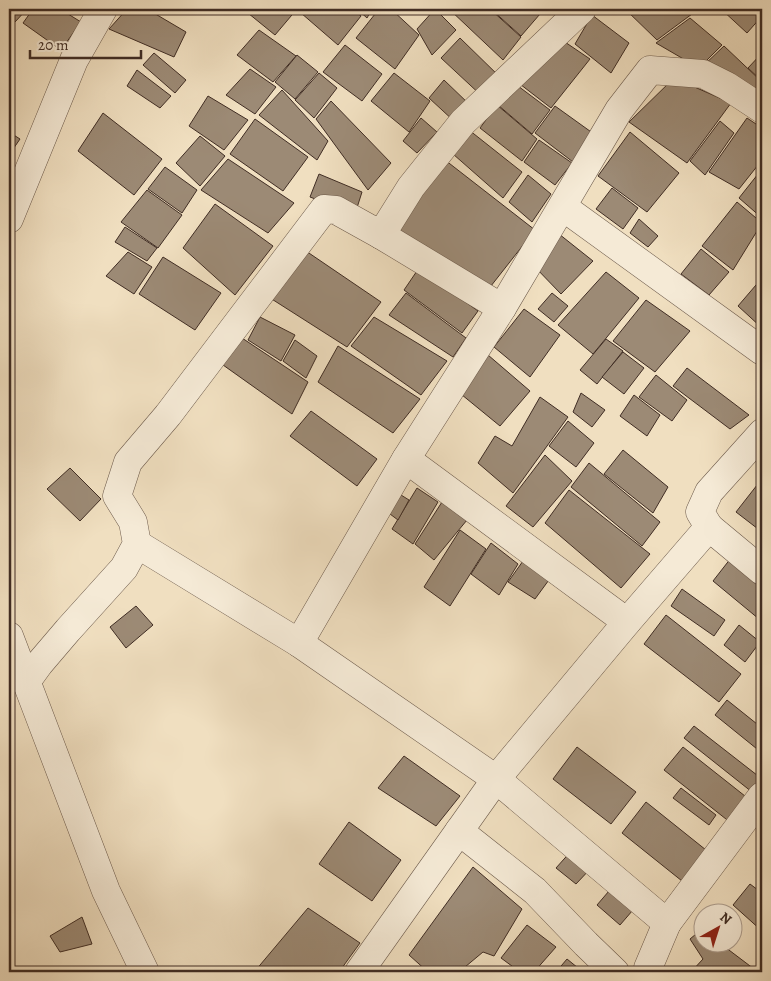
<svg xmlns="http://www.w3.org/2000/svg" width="771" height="981" font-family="Alegreya,serif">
	<rect width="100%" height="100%" fill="#f0dfc0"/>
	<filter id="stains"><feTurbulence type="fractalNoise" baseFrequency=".004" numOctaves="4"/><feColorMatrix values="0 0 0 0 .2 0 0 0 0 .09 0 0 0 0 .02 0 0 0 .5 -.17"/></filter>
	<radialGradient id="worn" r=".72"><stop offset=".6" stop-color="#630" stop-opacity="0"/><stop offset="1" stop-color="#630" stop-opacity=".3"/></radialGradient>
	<g fill="#9c8a75" stroke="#402d24">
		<path d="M9,9H27L15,22L9,16Z"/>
		<path d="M33,9H60L81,22L61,50L23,23Z"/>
		<path d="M127,9H147L186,32L174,57L109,29Z"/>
		<path d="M243,9H297L275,35Z"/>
		<path d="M304,9H352L361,16L338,45L301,13Z"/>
		<path d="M357,9H372L367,18Z"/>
		<path d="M379,9H391L419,35L395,69L356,38Z"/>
		<path d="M435,9L456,30L432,55L417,29Z"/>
		<path d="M449,9H490L521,37L503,60Z"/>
		<path d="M491,9H535L540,14L521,36Z"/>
		<path d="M625,9H693L696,11L657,40Z"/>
		<path d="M721,9H762V16L747,33Z"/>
		<path d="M592,15L629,43L611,73L575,44Z"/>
		<path d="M690,18L722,45L699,68L656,43Z"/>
		<path d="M259,30L296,56L273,82L237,55Z"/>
		<path d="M460,38L502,79L484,98L441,58Z"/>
		<path d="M559,38L590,59L551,108L516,81Z"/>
		<path d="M345,45L382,74L362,101L323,72Z"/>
		<path d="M724,46L762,82V88L751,101L702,67Z"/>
		<path d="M154,53L186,80L175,93L143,65Z"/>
		<path d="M762,53V81L748,68Z"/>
		<path d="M297,55L318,72L295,99L275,82Z"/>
		<path d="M250,69L276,87L255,114L226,95Z"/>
		<path d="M137,70L171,96L160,108L127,86Z"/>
		<path d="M319,73L337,88L314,118L295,100Z"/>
		<path d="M394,73L430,101L409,132L371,101Z"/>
		<path d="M674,78L731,103L687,163L629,122Z"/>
		<path d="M444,80L470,105L455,122L429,98Z"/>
		<path d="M514,83L550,110L532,134L498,105Z"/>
		<path d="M282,90L328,141L317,160L259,115Z"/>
		<path d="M208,96L248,120L224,150L189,126Z"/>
		<path d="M331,101L391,163L368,190L316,119Z"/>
		<path d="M497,105L537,139L522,161L480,128Z"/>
		<path d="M555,106L594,134L573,162L535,133Z"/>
		<path d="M103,113L162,159L134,195L78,151Z"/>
		<path d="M421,118L437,132L417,153L403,141Z"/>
		<path d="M747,118L762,128V160L739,189L709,172Z"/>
		<path d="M255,119L308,157L283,191L230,154Z"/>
		<path d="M720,121L734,133L705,175L690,161Z"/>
		<path d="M469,130L522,172L503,198L453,154Z"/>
		<path d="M9,132L20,139L9,155Z"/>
		<path d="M630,132L679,173L647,212L598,176Z"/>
		<path d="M200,136L225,156L200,186L176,163Z"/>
		<path d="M539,140L572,163L555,185L524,162Z"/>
		<path d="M228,159L294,203L268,233L201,190Z"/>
		<path d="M445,160L535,230L487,291L396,232Z"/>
		<path d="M165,167L197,190L182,213L148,189Z"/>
		<path d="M762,169V218L739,198Z"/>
		<path d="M319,174L362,192L355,214L310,197Z"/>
		<path d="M528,175L551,194L532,222L509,202Z"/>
		<path d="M612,188L638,208L623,229L596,209Z"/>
		<path d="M147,190L182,215L158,248L121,222Z"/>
		<path d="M737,202L762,223L733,270L702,246Z"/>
		<path d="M215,204L273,246L235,295L183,248Z"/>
		<path d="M639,219L658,236L648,247L630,233Z"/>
		<path d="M125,227L157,248L147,261L115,242Z"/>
		<path d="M559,234L593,261L561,294L533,265Z"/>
		<path d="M303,249L381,302L347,347L267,296Z"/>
		<path d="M701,249L729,272L709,295L681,274Z"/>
		<path d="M128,252L152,267L134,294L106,276Z"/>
		<path d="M163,257L221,293L195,330L139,294Z"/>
		<path d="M419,268L478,311L462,333L404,290Z"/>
		<path d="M606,272L639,298L593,354L558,325Z"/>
		<path d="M762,278V328L738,306Z"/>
		<path d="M406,293L466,338L453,357L389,315Z"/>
		<path d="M552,293L568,306L554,322L538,309Z"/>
		<path d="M646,300L690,331L655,372L613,341Z"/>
		<path d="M524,309L560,335L530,377L494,347Z"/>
		<path d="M260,317L295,335L281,361L248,340Z"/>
		<path d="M374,317L447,361L421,395L351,346Z"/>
		<path d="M236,334L308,382L292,414L216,360Z"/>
		<path d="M606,339L623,351L597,384L580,370Z"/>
		<path d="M295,340L317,356L306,378L283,361Z"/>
		<path d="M338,346L420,399L393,433L318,382Z"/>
		<path d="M481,349L530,391L500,426L456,390Z"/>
		<path d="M623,352L644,368L624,394L602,377Z"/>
		<path d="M687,368L749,415L730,429L673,386Z"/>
		<path d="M656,375L687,400L672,421L639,397Z"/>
		<path d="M581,393L605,410L592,427L573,412Z"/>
		<path d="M634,395L660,415L647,436L620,416Z"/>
		<path d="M540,397L568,417L513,493L478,463L495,436L512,446Z"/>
		<path d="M311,411L377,459L357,486L290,436Z"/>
		<path d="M568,421L594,443L576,467L549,446Z"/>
		<path d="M623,450L668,487L653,513L604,474Z"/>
		<path d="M545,455L572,481L533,527L506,506Z"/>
		<path d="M589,463L660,522L642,546L571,487Z"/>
		<path d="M70,468L101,499L80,521L47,489Z"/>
		<path d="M761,480L762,482V532L736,512Z"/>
		<path d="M417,488L438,502L413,544L392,529Z"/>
		<path d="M393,490L409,500L398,520L382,508Z"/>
		<path d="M569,490L650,554L621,588L545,523Z"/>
		<path d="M442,502L467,520L434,560L415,544Z"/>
		<path d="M460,530L486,549L450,606L424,587Z"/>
		<path d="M491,543L518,564L499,595L471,574Z"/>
		<path d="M528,554L554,573L535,599L508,582Z"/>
		<path d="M731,558L762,583V615L759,619L713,581Z"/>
		<path d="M682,589L725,620L714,636L671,606Z"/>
		<path d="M136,606L153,625L126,648L110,627Z"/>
		<path d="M666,615L741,674L719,702L644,644Z"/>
		<path d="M739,625L760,642L745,662L724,645Z"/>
		<path d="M727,700L762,728V753L715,715Z"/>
		<path d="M694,726L762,779L752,792L684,738Z"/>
		<path d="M577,747L636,792L611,824L553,779Z"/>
		<path d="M683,747L750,800L731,823L664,770Z"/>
		<path d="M404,756L460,796L436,826L378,788Z"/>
		<path d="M681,788L716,815L709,825L673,798Z"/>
		<path d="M646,802L711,854L687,885L622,833Z"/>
		<path d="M349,822L401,860L372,901L319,864Z"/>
		<path d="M573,849L592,867L576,884L556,868Z"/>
		<path d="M473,867L522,909L494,956L483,952L459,972H428L409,955Z"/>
		<path d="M615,884L639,903L620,925L597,905Z"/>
		<path d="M750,884L762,893V931L733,905Z"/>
		<path d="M308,908L360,943L339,972H257L255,971Z"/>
		<path d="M82,917L92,944L60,952L50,936Z"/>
		<path d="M527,925L556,947L534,972H520L501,958Z"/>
		<path d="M702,929L704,930V944H721L758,972H691L703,959L690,939Z"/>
		<path d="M567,959L583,972H556Z"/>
	</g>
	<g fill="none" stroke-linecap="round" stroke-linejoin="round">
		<defs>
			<g id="minor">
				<path d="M563,207L762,351"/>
				<path d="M9,219L74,60L103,9"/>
				<path d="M381,235L502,308L619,110L650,70L703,74L727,86L762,109"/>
				<path d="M406,459L627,622"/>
				<path d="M709,527L700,512L709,492L762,433"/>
				<path d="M137,544L299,643L406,459L502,308"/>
				<path d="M9,636L106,891L145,972"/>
				<path d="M299,643L496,779L627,622L709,527L762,571"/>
				<path d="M26,682L39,664L68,630L124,568L137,544L133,522L117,496L128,462L168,415L324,209L336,210L381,235L411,187L463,122L582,9"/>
				<path d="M459,831L535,891L586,944L615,972"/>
				<path d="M359,972L496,779L667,923L762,796"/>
				<path d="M649,972L648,968L667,923"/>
			</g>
		</defs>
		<use href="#minor" stroke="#6c5a4b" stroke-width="29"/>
		<use href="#minor" stroke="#f5ead6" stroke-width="28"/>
	</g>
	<rect width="771" height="981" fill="none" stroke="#f0dfc0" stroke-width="30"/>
	<rect x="10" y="10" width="751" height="961" fill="none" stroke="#402d24" stroke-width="2.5"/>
	<rect x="15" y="15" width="741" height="951" fill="none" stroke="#402d24"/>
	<g transform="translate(718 928) rotate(39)"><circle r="24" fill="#f5ead6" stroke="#ad9e8f"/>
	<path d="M0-4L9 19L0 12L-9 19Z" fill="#8f2418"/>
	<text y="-8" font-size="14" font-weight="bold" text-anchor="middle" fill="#402d24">N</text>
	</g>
	<path d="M30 50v8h111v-8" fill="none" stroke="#402d24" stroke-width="2.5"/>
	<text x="38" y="50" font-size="15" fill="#402d24" stroke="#f5ead6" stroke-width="4" paint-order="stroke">20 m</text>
	<rect width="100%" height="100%" filter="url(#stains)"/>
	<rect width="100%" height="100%" fill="url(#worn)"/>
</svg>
